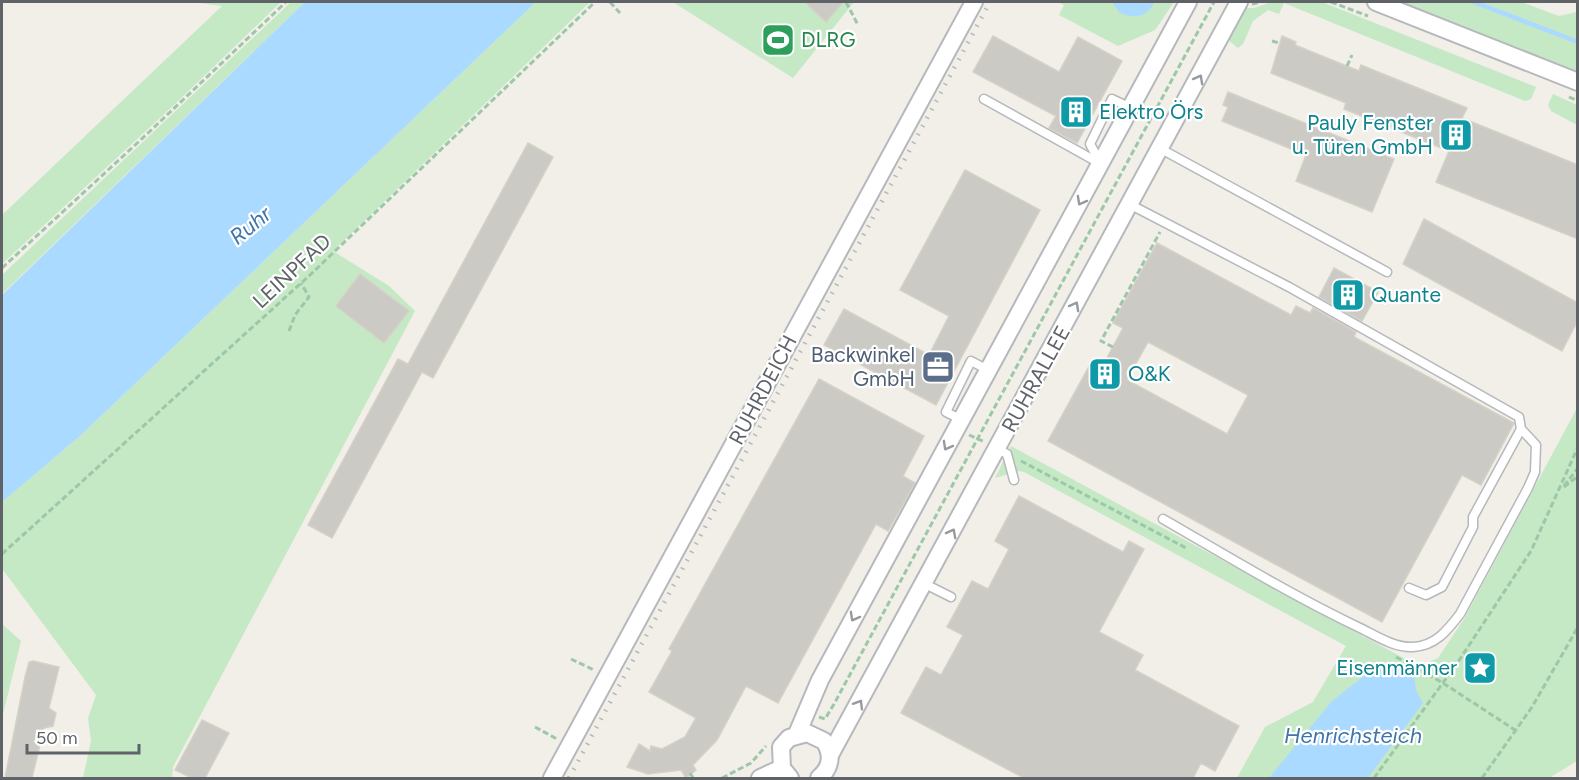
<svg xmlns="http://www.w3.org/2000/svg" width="1579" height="780" font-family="Figtree,sans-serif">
	<rect width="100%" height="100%" fill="#f1efe8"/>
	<g fill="#c5e8c5">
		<path d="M192,2H281L175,104L2,264V215L222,6Z"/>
		<path d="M291,2H305L2,294V275Z"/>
		<path d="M536,2H590L333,251L389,286L415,311L173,767L172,778H83L91,741L88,718L96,695L3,570L2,571V502L79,437Z"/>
		<path d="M673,2H854L793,78Z"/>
		<path d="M1058,2H1174L1155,30L1118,46L1059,15L1064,5Z"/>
		<path d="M1272,2H1322L1536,87L1531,99L1525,101L1284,3L1279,14L1268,10L1253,21L1243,44L1238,48L1226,38L1241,8H1254Z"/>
		<path d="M1396,2H1521L1559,16L1577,12V74Z"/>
		<path d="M1553,94L1577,105V125L1551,111L1548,105Z"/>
		<path d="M1577,408V761L1549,778H1237L1265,727L1313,702L1346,646L1024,472L1019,471L995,478L1011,446L1422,668L1429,662L1438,658L1464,619Z"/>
		<path d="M2,624L21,641L2,718Z"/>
	</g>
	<g fill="#aadaff">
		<path d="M305,2H536L79,437L2,502V295Z"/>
		<path d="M1112,2H1154C1149,17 1133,19 1120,13Z"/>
		<path d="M1400,667L1414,673L1416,690L1423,703L1368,778H1269L1332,701L1369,672Z"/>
	</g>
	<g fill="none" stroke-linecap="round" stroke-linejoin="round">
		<path stroke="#aadaff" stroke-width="4.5" d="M1474,2L1578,42"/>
	</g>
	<g fill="#cccac5" stroke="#d6d1c6" stroke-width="1.5" fill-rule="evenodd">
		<path d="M805,2H843L826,22Z"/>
		<path d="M993,36L1059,72L1078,37L1122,61L1077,143L1049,128L1056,116L973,72Z"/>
		<path d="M1282,36L1296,42L1295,45L1359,71L1361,65L1467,108L1462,118L1578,165V239L1436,182L1449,151L1344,109L1346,103L1271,73Z"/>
		<path d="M1228,92L1394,159L1372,212L1296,181L1306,155L1222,121L1228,107L1223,105Z"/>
		<path d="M528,143L553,157L433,378L422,372L332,538L308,525L398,359L408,364Z"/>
		<path d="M965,170L1040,210L936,405L824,345L844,309L929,355L949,316L900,290Z"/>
		<path d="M1424,219L1578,303V320L1562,351L1403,264Z"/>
		<path d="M1157,243L1291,315L1296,306L1310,313L1313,308L1356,332L1354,337L1514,423L1481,485L1462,475L1382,622L1048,441L1092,361L1102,367L1123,328L1113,323ZM1148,342L1248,395L1227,434L1127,380Z"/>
		<path d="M1334,268L1378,292L1362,321L1319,297Z"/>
		<path d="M360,274L409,311L384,343L336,306Z"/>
		<path d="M819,379L924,436L903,476L915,483L888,531L876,524L778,703L746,686L717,740L693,765L696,770L686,778L681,770L648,774L627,767L639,744L650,751L651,746L662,749L685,737L696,718L649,692L672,651L669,649Z"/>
		<path d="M1019,496L1123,552L1129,541L1144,549L1099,632L1143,655L1135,670L1239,726L1215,771L1201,763L1193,778H1024L901,713L926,667L941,675L963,635L947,627L972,581L988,589L1009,549L995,541Z"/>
		<path d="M33,661L59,667L49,708L56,713L53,726L44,728L32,778H5L25,677L29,662Z"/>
		<path d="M202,720L229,733L205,778H192L175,770Z"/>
	</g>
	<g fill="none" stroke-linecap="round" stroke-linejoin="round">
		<defs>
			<g id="lane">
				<path d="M984,99L1101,164"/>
				<path d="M1161,149L1387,272"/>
				<path d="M1101,164L1090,144L1112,99L1131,108"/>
				<path d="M1131,205L1289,287L1519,417L1521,429L1473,517V527L1442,587L1426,595L1409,588"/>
				<path d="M962,420L946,412L971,361L988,370"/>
				<path d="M998,449L1007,454L1014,480"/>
				<path d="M1163,519C1227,556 1291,595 1358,627C1375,635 1394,648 1413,647C1435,646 1447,631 1460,614L1528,488L1535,472L1536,445L1521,429"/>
				<path d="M925,584L951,597"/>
			</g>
			<g id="street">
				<path d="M1376,2L1578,82"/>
				<path d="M797,734L820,680L1188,2"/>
				<path d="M830,755L1239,2"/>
				<path d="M552,778L974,2"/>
				<path d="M760,778L782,768"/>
				<path d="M790,778L782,768L781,747L789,738L807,733L824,741C833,754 831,768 819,778"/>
			</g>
		</defs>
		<use href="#lane" stroke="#b5b8bc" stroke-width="11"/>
		<use href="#street" stroke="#b5b8bc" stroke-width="20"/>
		<g stroke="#9cc7a9" stroke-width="3" stroke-dasharray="6 3" stroke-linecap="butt">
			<path d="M610,2L620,13"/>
			<path d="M846,2L858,25"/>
			<path d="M1331,2L1368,16"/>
			<path d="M1252,4L1261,2"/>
			<path d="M1272,41L1279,43"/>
			<path d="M1347,66L1352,55"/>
			<path d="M1569,97L1578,101"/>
			<path d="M2,268L147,134L286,2"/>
			<path d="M289,331L295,315L309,297L301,283"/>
			<path d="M1113,347L1101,341L1160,232"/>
			<path d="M969,435L985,442"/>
			<path d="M1021,461L1188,549"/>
			<path d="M1564,486L1578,468"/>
			<path d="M1564,487L1578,476"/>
			<path d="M2,554L310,275L595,2"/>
			<path d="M1396,657L1443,683L1515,730"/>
			<path d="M571,659L594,670"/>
			<path d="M819,717L825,719L834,704L1214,2"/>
			<path d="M535,727L557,739"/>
			<path d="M690,773L693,778"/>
			<path d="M722,778L751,763L766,746"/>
			<path d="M1374,778L1458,662L1531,551L1578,447"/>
			<path d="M1482,778L1532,707L1578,627"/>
		</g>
		<use href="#lane" stroke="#fff" stroke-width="8"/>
		<use href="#street" stroke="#fff" stroke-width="16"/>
		<path stroke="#b6b7b8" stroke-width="4.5" stroke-dasharray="1.5 8" stroke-linecap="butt" d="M569,778L990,2"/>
	</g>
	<defs><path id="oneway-chevron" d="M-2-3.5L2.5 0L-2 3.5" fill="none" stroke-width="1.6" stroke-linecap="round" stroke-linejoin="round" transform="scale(1.5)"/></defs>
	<g stroke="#979a9d">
		<use href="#oneway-chevron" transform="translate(1199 79) rotate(-61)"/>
		<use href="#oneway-chevron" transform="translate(1081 201) rotate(119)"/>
		<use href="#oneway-chevron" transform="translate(1075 306) rotate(-61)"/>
		<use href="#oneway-chevron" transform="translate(947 446) rotate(119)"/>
		<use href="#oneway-chevron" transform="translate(952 533) rotate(-62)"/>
		<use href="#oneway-chevron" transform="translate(854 617) rotate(119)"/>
		<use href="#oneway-chevron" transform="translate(859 704) rotate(-59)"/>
	</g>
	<defs>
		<symbol id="stadium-square" viewBox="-11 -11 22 22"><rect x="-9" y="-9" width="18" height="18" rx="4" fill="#2e9e5b" stroke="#fff"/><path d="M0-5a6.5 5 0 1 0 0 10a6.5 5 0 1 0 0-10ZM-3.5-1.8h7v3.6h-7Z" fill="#fff"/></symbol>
		<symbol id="building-square" viewBox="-11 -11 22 22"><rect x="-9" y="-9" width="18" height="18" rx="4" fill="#0f9aa8" stroke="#fff"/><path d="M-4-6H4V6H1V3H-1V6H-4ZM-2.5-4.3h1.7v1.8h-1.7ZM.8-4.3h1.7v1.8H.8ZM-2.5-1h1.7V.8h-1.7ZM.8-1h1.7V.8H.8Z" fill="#fff"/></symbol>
		<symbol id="office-square" viewBox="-11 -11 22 22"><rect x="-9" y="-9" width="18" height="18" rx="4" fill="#5c6f8a" stroke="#fff"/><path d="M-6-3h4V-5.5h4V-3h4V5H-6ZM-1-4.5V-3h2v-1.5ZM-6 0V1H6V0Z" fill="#fff"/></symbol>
		<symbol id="sight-square" viewBox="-11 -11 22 22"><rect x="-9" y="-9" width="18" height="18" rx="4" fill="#0f9aa8" stroke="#fff"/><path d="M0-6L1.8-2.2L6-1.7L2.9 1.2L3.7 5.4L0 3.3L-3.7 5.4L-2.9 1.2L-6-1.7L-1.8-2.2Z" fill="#fff"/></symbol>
	</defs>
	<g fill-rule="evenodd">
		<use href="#stadium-square" x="759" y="21" width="38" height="38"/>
		<use href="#building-square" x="1057" y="93" width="38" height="38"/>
		<use href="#building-square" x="1437" y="116" width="38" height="38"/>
		<use href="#building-square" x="1329" y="276" width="38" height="38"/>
		<use href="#office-square" x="919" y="348" width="38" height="38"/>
		<use href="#building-square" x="1086" y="355" width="38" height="38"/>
		<use href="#sight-square" x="1461" y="649" width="38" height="38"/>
	</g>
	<g text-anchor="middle" stroke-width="4.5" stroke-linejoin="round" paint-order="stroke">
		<g font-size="21" fill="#27864d" stroke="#fff" text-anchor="start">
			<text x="801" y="47">DLRG</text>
		</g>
		<g font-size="21" fill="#0d838f" stroke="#fff" text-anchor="start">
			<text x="1099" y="119">Elektro Örs</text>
			<text x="1433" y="130" text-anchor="end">Pauly Fenster<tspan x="1433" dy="24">u. Türen GmbH</tspan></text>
			<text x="1371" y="302">Quante</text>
			<text x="1128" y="381">O&amp;K</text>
			<text x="1457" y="675" text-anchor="end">Eisenmänner</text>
		</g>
		<g font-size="21" fill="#5f6368" stroke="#fff">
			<text transform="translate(292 271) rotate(-43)" y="7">LEINPFAD</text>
			<text transform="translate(1036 379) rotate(-61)" y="7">RUHRALLEE</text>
			<text transform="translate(763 390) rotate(-62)" y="7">RUHRDEICH</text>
		</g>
		<g font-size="21" fill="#4e5e75" stroke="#fff" text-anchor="end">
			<text x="915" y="362">Backwinkel<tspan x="915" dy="24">GmbH</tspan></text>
		</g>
		<g font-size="22" font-style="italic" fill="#4174aa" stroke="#fff">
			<text transform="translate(250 225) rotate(-39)" y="8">Ruhr</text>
			<text x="1353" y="743">Henrichsteich</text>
		</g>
	</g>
	<rect width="1579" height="780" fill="none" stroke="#5f6368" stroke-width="6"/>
	<path d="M27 744v9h112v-9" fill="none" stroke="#5f6368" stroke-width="3"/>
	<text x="36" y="744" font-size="18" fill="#5f6368" stroke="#ffffff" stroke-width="4.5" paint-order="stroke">50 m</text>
</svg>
